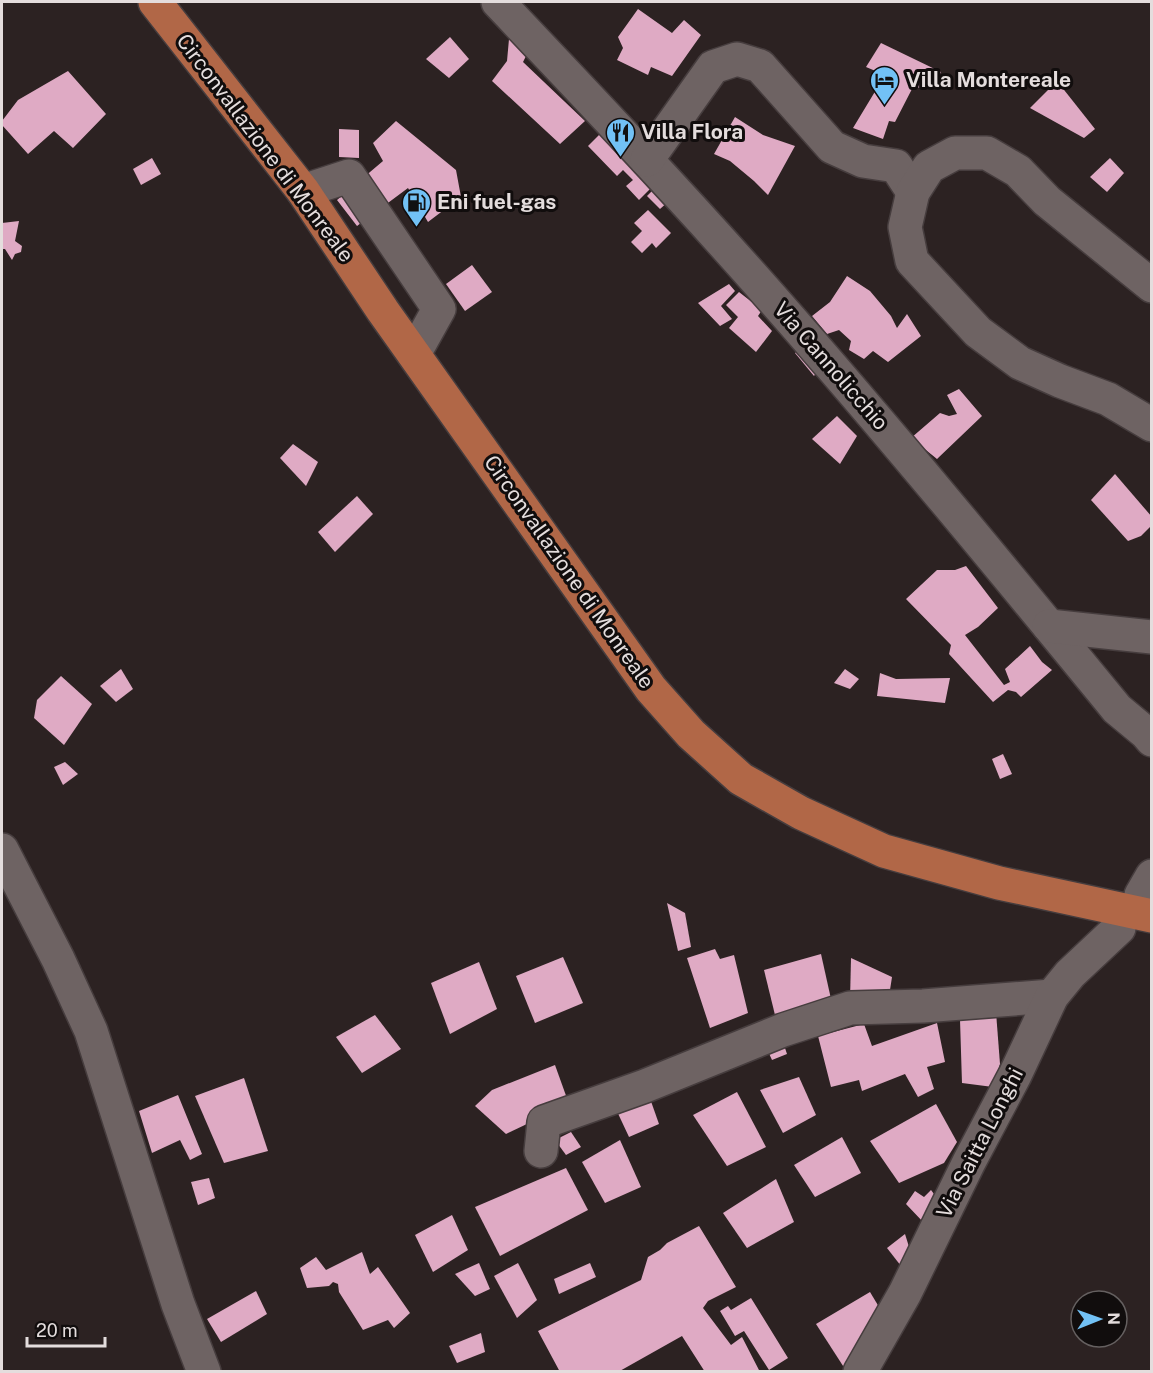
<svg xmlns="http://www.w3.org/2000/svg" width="1153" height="1373" font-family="'Public Sans',sans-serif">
	<rect width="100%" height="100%" fill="#2c2222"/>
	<g fill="#dfaac4">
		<path d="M638,9L672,33L684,20L701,35L672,76L651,67L648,75L617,60L623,48L618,37Z"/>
		<path d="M450,37L469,59L449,78L426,59Z"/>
		<path d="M509,39L526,56L523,62L585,121L560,144L492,81L507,61Z"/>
		<path d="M881,43L941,72L932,89L913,87L895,122L889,121L883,139L853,128L885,75L866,67Z"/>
		<path d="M68,71L106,114L73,148L54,131L28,154L2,125V121L18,100Z"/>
		<path d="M1057,81L1095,129L1084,138L1030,108Z"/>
		<path d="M735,117L763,135L795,146L768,195L754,181L730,161L714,154Z"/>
		<path d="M396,121L456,170L461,197L428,222L408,188L357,226L337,200L383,161L373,143Z"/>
		<path d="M609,125L660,179L639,200L626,186L633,180L623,170L617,176L588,146Z"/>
		<path d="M339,129L359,130V158L339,157Z"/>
		<path d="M152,158L161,174L141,185L133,169Z"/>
		<path d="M1110,158L1124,173L1107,192L1090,177Z"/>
		<path d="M655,188L669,201L660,209L647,196Z"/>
		<path d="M648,210L671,233L656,248L652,243L642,253L631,242L642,231L634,223Z"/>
		<path d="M19,221L15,241L22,246L21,252L15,254L12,260L5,249H2V223Z"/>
		<path d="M472,265L492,292L465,311L446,284Z"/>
		<path d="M847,276L870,291L891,316L897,328L907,314L921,336L888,362L873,351L864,359L849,350L851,341L839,330L827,334L812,316L830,302Z"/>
		<path d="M729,284L735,291L721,306L732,319L720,326L698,303Z"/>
		<path d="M739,292L762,310L758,316L772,331L756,352L729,328L738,317L726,305Z"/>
		<path d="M806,344L823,363L814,376L795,353Z"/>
		<path d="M959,389L982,416L937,459L911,438L940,413L949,416L957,414L947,395Z"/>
		<path d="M837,416L857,436L840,464L812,439Z"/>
		<path d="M293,444L318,462L306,486L280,458Z"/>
		<path d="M1115,474L1152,517V525L1141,536L1128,541L1091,500Z"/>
		<path d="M357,496L373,514L335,552L318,532Z"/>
		<path d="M966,566L998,608L978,627L965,635L1004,685L1010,682L1005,669L1030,646L1042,662L1052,670L1021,697L1016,692L1008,690L993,702L949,654L951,645L906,599L937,570H955Z"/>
		<path d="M121,669L133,689L116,702L100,686Z"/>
		<path d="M845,669L859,679L850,689L834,683Z"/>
		<path d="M880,673L896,679L950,678L945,703L877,696Z"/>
		<path d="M61,676L92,704L64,745L34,718L37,700Z"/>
		<path d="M1003,754L1012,774L1000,779L992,759Z"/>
		<path d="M65,762L78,774L63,785L54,767Z"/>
		<path d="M667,903L685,913L691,947L678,951Z"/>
		<path d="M715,949L720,959L734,955L748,1013L710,1028L687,958Z"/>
		<path d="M821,954L831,999L775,1015L764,970Z"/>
		<path d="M563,957L583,1003L535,1023L516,976Z"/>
		<path d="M851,958L892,977L888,1003L850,1001Z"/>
		<path d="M479,962L497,1009L450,1034L431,983Z"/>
		<path d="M996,1012L1000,1064L993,1087L962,1083L960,1020Z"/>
		<path d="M375,1015L401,1049L362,1073L336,1037Z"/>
		<path d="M937,1023L945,1062L927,1067L934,1089L918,1097L905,1074L862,1091L859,1080L831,1087L818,1036L864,1024L872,1046Z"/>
		<path d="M781,1036L787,1054L772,1060L765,1045Z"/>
		<path d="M555,1065L569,1104L506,1134L475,1106L492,1090Z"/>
		<path d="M799,1077L816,1115L783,1133L760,1090Z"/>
		<path d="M244,1078L268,1151L224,1163L195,1096Z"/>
		<path d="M647,1090L659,1124L629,1137L614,1105Z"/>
		<path d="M737,1092L766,1147L727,1166L693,1115Z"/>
		<path d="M178,1095L202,1154L190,1160L180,1140L152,1153L139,1111Z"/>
		<path d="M936,1104L957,1142L944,1163L899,1183L870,1141Z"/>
		<path d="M571,1132L581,1147L566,1155L555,1140Z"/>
		<path d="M842,1137L861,1173L815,1197L794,1165Z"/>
		<path d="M620,1140L641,1187L605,1203L582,1162Z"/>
		<path d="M566,1168L588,1210L500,1256L475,1207Z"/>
		<path d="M209,1178L215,1198L198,1205L191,1182Z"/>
		<path d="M776,1179L794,1222L747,1248L723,1213Z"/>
		<path d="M931,1190L937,1198L924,1223L906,1204L915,1191L924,1197Z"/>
		<path d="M452,1215L468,1250L433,1272L415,1235Z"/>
		<path d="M699,1226L736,1287L708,1301L703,1308L731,1345L742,1337L760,1372H705L682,1336L618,1372H560L538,1331L641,1280L648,1257L660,1250L667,1243Z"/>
		<path d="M905,1234L910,1250L901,1266L887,1248Z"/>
		<path d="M362,1252L370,1274L378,1267L410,1313L394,1328L388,1320L363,1330L339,1292L338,1284L333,1282L329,1286L307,1288L300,1268L316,1257L326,1270Z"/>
		<path d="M479,1263L490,1289L475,1296L455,1274Z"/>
		<path d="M518,1263L537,1300L517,1318L494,1276Z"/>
		<path d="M590,1263L596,1277L559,1294L554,1279Z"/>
		<path d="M256,1291L267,1314L221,1342L207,1319Z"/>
		<path d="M870,1292L879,1307L845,1369L816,1324Z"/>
		<path d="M751,1298L788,1358L769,1370L744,1331L735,1336L720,1311L728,1306L731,1310Z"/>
		<path d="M481,1333L485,1352L457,1363L449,1346Z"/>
	</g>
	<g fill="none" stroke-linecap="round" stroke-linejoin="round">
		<defs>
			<g id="minor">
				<path d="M498,2C590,99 682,196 770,296C889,431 1003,570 1117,709L1146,733L1152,740"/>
				<path d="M647,160L713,67L737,59L760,66L832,147L863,161L896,166L913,192"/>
				<path d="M303,191L349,176L439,309L414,354"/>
				<path d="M1152,286L1047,201L1018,171L987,153H955L929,167L913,192L905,227L912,261L978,332L1020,363L1060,381L1108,399L1152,425"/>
				<path d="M1049,626L1152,637"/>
				<path d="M2,850L58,959L91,1031L178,1304L204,1372"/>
				<path d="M1141,895L1152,876"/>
				<path d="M541,1151L544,1122L645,1086L783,1030L850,1008L923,1006L1052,996"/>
				<path d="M860,1372L905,1293L969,1162L1015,1075L1052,996L1070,974L1119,928"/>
			</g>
			<path id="major" d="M155,2L303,191L383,311L651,689L691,734L741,779L801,813L884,851L999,883L1152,916"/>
		</defs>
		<use href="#minor" stroke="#463d3e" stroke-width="36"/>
		<use href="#major" stroke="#463d3e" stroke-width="36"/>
		<use href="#minor" stroke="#6e6363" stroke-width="33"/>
		<use href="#major" stroke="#b16747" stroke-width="33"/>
	</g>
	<defs>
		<symbol id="hotel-pin" viewBox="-11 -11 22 30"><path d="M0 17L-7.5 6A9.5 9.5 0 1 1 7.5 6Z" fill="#72c1f5" stroke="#110d0d"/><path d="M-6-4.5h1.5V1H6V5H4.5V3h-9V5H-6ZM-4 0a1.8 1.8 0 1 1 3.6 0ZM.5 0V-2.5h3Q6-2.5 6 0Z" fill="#111"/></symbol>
		<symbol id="restaurant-pin" viewBox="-11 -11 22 30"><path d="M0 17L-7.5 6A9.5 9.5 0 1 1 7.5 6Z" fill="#72c1f5" stroke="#110d0d"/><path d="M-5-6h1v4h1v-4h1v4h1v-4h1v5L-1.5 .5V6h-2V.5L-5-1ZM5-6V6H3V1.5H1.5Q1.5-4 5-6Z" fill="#111"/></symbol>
		<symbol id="fuel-pin" viewBox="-11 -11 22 30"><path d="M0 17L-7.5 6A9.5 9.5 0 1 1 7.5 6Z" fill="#72c1f5" stroke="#110d0d"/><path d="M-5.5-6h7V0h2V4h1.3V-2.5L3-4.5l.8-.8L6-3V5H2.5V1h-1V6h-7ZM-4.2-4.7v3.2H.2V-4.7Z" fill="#111"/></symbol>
	</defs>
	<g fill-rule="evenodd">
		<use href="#hotel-pin" x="868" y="64" width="33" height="45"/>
		<use href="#restaurant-pin" x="604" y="116" width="33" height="45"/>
		<use href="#fuel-pin" x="400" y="186" width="33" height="45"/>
	</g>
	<g text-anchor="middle" stroke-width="6" stroke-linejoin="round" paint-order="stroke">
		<g font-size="21" font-weight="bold" fill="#e4dddd" stroke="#110d0d" text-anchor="start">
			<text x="906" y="87">Villa Montereale</text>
			<text x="641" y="139">Villa Flora</text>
			<text x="437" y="209">Eni fuel-gas</text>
		</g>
		<g font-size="21" fill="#e4dddd" stroke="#110d0d">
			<text transform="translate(265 148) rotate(53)" y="7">Circonvallazione di Monreale</text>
			<text transform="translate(831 366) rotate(49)" y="7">Via Cannolicchio</text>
			<text transform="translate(569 572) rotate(55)" y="7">Circonvallazione di Monreale</text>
			<text transform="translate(980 1143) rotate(-63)" y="7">Via Saitta Longhi</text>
		</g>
	</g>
	<rect width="1153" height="1373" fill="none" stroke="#e4dddd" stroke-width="6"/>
	<g transform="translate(1099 1319) rotate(89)"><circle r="28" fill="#110d0d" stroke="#656060" stroke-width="1.5"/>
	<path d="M0-4.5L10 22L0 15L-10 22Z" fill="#72c1f5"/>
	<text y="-9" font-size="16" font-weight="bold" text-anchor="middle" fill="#e4dddd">N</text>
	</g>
	<path d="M27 1337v9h78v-9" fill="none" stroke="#e4dddd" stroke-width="3"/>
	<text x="36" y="1337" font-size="18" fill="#e4dddd" stroke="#110d0d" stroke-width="4.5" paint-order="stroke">20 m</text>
</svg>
